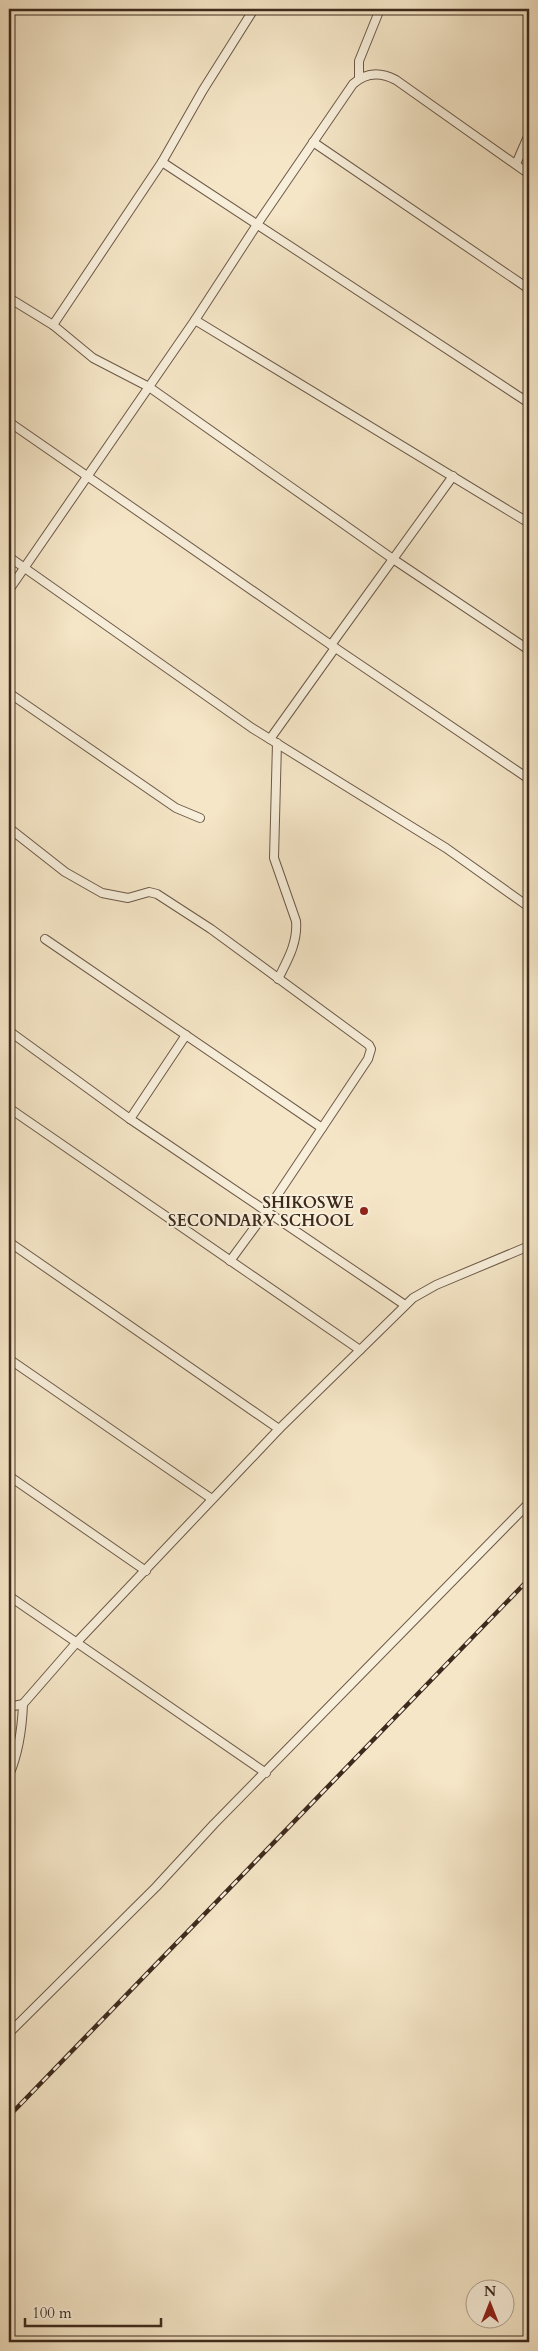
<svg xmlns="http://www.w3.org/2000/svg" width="538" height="2351" font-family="Cardo,serif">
	<rect width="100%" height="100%" fill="#f5e6c7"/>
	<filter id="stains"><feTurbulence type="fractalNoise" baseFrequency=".004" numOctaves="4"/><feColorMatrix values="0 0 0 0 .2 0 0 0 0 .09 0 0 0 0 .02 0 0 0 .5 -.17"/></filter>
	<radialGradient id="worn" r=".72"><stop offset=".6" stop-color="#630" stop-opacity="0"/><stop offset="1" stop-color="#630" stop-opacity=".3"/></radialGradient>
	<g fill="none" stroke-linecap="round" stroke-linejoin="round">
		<defs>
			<g id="minor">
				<path d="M359,78V61L380,9"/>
				<path d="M313,142L529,289"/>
				<path d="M162,162L529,403"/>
				<path d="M516,164L529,134"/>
				<path d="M9,298L53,325L93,358L149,387L393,559L529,650"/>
				<path d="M195,320L529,523"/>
				<path d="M53,325L162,162L203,90L254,9"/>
				<path d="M9,422L331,645L529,779"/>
				<path d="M9,557L252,728L446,848L529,907"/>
				<path d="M9,590L195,320L258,223L353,84C366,72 381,72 396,80L529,174"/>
				<path d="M331,645L453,476"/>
				<path d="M9,693L176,808L200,818"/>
				<path d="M270,739L335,648"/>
				<path d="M277,743L274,858L296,921C298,943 287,961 278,979"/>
				<path d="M9,828L65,872L102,893L128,898L149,892L157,894L211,929L369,1045L371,1049L368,1059L266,1212L230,1261"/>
				<path d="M45,939L322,1128"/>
				<path d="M9,1031L130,1119L405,1305"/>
				<path d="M9,1108L360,1350L413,1298L436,1285L529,1246"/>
				<path d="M130,1119L186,1035"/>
				<path d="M9,1242L279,1429"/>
				<path d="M9,1359L212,1499"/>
				<path d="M9,1476L146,1571"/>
				<path d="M9,1596L266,1773"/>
				<path d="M9,1707L23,1704L77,1642L279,1429L360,1350"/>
				<path d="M9,1775C19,1752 22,1730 23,1704"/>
				<path d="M9,2033L156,1887L214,1824L529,1503"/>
			</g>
		</defs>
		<use href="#minor" stroke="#6c5948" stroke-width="10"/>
		<use href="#minor" stroke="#f8efdb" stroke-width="8"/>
		<defs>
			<path id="rail" d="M9,2116L529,1579"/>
		</defs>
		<use href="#rail" stroke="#3e2a1d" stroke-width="4.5"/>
		<use href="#rail" stroke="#f8efdb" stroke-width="2.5" stroke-dasharray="8" stroke-linecap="butt"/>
	</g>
	<circle fill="#8f2418" stroke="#f8efdb" stroke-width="2" cx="364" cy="1211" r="5"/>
	<g text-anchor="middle" stroke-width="4" stroke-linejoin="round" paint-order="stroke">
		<g font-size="16" font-weight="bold" fill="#3e2a1d" stroke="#f8efdb" text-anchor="end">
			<text x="354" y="1208">SHIKOSWE<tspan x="354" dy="18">SECONDARY SCHOOL</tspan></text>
		</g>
	</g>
	<rect width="538" height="2351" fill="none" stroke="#f5e6c7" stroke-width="30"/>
	<rect x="10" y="10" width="518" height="2331" fill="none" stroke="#3e2a1d" stroke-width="2.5"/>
	<rect x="15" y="15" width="508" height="2321" fill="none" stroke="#3e2a1d"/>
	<g transform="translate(490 2304)"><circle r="24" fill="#f8efdb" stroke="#aea08f"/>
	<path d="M0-4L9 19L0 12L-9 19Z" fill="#8f2418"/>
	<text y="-8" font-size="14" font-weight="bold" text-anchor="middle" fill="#3e2a1d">N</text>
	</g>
	<path d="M25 2318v8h136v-8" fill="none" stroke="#3e2a1d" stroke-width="2.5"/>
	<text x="32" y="2318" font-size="15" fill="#3e2a1d" stroke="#f8efdb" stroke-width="4" paint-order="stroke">100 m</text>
	<rect width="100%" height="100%" filter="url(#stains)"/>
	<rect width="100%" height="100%" fill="url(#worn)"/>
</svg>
